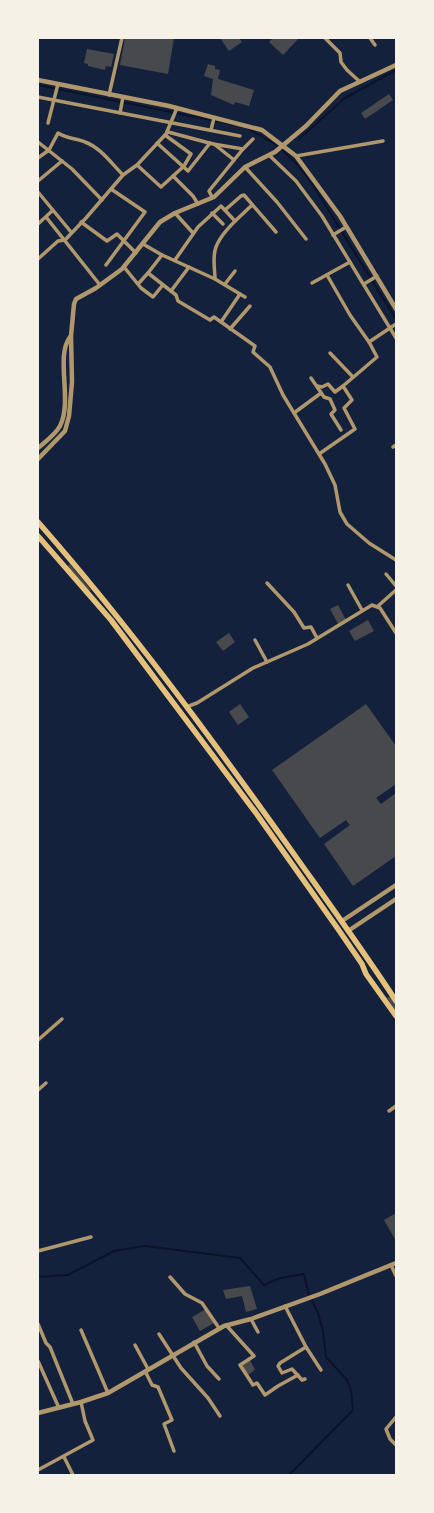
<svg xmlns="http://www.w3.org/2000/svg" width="434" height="1513" font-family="Overpass,sans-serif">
	<rect width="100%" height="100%" fill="#14213d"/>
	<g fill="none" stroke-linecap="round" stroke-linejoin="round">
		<g stroke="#0b132b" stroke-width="2">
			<path d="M38,85L235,125"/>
			<path d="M245,127L277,145L295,162L311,182L396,319"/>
			<path d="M299,139L345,98L396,70"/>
			<path d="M38,1277L68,1275L114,1251L145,1246L240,1258L264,1285L280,1278L304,1274L308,1292L318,1313L323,1331L326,1357L347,1380L351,1390L353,1410L289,1475"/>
		</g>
	</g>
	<g fill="#48494c">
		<path d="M125,38H174L168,74L120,65Z"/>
		<path d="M220,38H239L242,42L229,51Z"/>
		<path d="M273,38H299L283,55L269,42Z"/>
		<path d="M87,49L114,54L111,67L106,66L105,70L88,66V64L84,63Z"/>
		<path d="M208,64L215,66V69L220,70L218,79L254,90L249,106L235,102L234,105L211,95L213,79L204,76Z"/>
		<path d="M389,94L393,100L365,119L361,113Z"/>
		<path d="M70,564L91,590L88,592L67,567Z"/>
		<path d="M338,605L346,620L338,624L330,609Z"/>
		<path d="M368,620L374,631L355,641L349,631Z"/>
		<path d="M229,633L235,642L223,651L216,642Z"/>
		<path d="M240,704L249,717L238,725L229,712Z"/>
		<path d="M366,704L396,746V784L376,798L381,804L396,793V856L353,886L324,844L350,825L348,823L346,820L320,838L272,770Z"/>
		<path d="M391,996L396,1004V1012L387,998Z"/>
		<path d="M396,1213V1241L384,1220Z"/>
		<path d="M250,1286L257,1309L246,1312L242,1296L226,1299L223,1290Z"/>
		<path d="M206,1309L214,1323L200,1331L192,1317Z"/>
		<path d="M250,1360L255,1370L248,1375L241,1366Z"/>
	</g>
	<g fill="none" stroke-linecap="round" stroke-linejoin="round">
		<g stroke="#b1986c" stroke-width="3.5">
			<path d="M325,38L340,53L341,62L347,70L359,81"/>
			<path d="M370,38L375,45"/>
			<path d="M109,95L122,38"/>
			<path d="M38,97L240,136"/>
			<path d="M120,113L123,97"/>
			<path d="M48,123L58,84"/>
			<path d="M211,130L214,118"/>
			<path d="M168,132L213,144L243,149"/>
			<path d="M38,142L72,169L102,200"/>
			<path d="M157,143L188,171L210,143"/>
			<path d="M214,144L234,160"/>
			<path d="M269,155L296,181L322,216L396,338"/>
			<path d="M296,156L383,141"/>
			<path d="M38,158L49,150L58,133C67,139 76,138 85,142C101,148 111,163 123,175"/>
			<path d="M137,165L161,187L184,166L191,154L165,135"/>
			<path d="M245,167L277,202L306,239"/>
			<path d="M173,176L193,196L198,204"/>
			<path d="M38,181L62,161"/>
			<path d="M38,192L71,232"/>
			<path d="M212,197L209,191L243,149L253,139"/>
			<path d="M225,210L241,196L244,195L276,232"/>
			<path d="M175,213L193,233"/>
			<path d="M212,213L223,224"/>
			<path d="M46,217L100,285"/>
			<path d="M81,222L107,241L117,234L136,253"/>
			<path d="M38,224L52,211"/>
			<path d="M333,235L346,227"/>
			<path d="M65,240L86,218L123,175L137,165L166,134L177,108"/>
			<path d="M143,244L162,255L215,279L245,297"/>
			<path d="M38,259L58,241L65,240"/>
			<path d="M175,260L198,227L221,206L235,221"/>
			<path d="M106,265L145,212L111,189"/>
			<path d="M124,267L141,288L153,297L162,286"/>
			<path d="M148,273L162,255"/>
			<path d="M215,279C215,269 212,257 216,247C222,231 240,217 252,205"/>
			<path d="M312,283L350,262"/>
			<path d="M138,284L148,273L176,295L178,301L210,320L214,317L255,346L253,352L270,367L283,395L325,464L335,485L340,512L347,524L369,543L396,560"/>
			<path d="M225,284L235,271"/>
			<path d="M364,284L377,276"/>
			<path d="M171,291L189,267"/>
			<path d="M221,322L240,294"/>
			<path d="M230,329L250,306"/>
			<path d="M369,342L396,324"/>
			<path d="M330,353L353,377"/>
			<path d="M311,378L324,397L330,399L335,410L331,414L341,430"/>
			<path d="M317,386L322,387L328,384L335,392L343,386"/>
			<path d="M294,413L321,393"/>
			<path d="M393,447L396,445"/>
			<path d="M319,454L355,429L344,408L352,400L343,386L377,357L369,342L350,315L327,275"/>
			<path d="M386,574L396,586"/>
			<path d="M267,583L294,612L304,628L311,627L317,638"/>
			<path d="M348,585L362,610"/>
			<path d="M378,606L396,590"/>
			<path d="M255,640L267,662"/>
			<path d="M186,707L197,703L253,668L308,644L372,605L380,608L396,633"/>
			<path d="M38,1040L62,1019"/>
			<path d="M38,1090L46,1083"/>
			<path d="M389,1111L396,1106"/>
			<path d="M38,1251L91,1237"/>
			<path d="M391,1265L396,1276"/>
			<path d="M170,1277L185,1294L202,1303L219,1328"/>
			<path d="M285,1306L306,1347L321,1370"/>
			<path d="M251,1319L258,1332"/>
			<path d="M38,1324L46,1343L50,1347L73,1404"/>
			<path d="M226,1325L254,1356L240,1365L253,1385L257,1383L265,1395L278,1386L298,1375"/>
			<path d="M81,1330L108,1393"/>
			<path d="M159,1334L181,1368L208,1398L220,1416"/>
			<path d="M194,1342L207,1366L219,1379"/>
			<path d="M135,1345L148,1369"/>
			<path d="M38,1361L59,1408"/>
			<path d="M145,1371L152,1385L158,1387L172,1420L164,1424L174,1451"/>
			<path d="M305,1379L302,1380L292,1369L282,1373L278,1366L280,1363L306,1347"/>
			<path d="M396,1417L386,1429L390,1439L396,1445"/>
			<path d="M64,1457L73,1475"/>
			<path d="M38,1470L93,1440L85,1421L81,1402"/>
		</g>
		<g stroke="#b1986c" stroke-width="4.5">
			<path d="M38,80L169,106L262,130L296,156L340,216L396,309"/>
			<path d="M38,448C46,441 55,435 60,426C73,400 55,357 70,337"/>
			<path d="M38,459L65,431L69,416L72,382L71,336L74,304L76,299L96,288L122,269L160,222L175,213L214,197L245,167L275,152L306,126L340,91L396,65"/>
			<path d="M342,921L396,885"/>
			<path d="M348,931L396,899"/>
			<path d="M38,1413L81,1402L108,1393L224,1326L251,1319L320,1294L396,1263"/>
		</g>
		<g stroke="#e5c07b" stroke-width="5.5">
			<path d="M38,522C131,628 214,742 296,857C330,905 364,952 396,1001"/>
			<path d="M38,536L111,620L256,813L338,929L362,964L366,974L396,1016"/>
		</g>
	</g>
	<rect width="434" height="1513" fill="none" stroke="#f6f1e7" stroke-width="78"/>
</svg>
